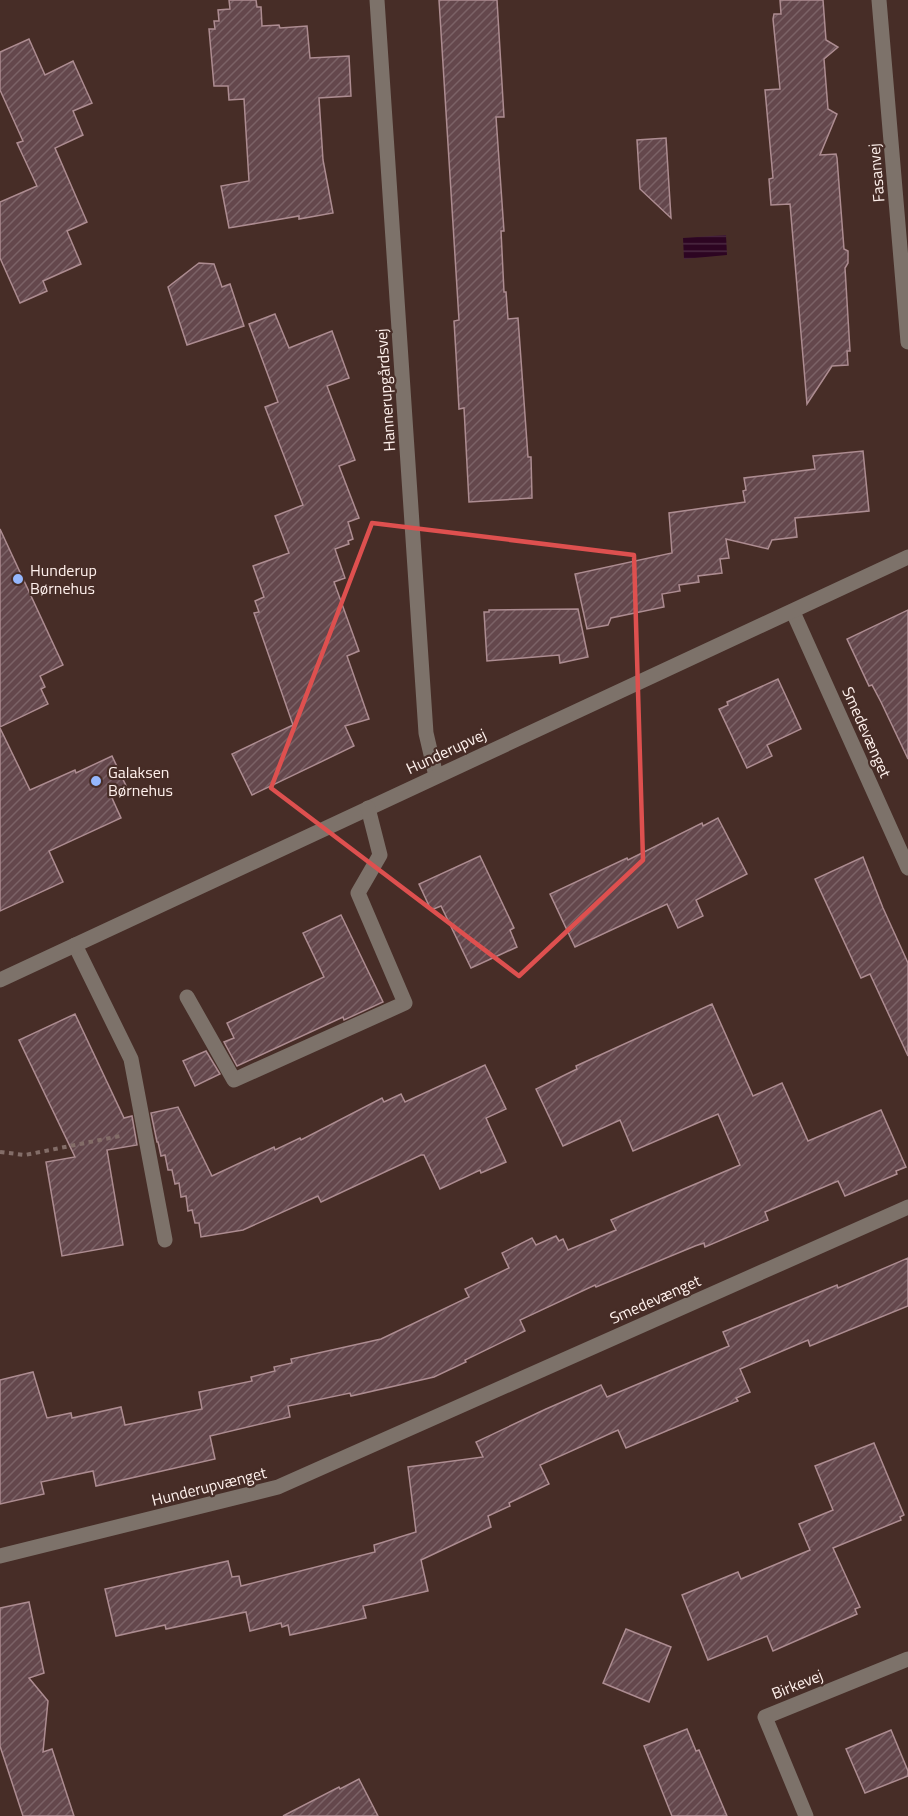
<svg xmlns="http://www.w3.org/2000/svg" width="908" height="1816" font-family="'Titillium Web',sans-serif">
	<defs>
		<pattern id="water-rules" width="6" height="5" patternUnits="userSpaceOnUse" patternTransform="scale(1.5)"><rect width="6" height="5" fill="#2d0522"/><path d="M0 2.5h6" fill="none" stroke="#4c2a42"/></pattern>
		<pattern id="building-hatch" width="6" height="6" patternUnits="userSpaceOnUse" patternTransform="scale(1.5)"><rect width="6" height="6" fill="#64474c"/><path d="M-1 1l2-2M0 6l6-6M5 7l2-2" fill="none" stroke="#7b6266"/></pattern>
	</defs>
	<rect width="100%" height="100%" fill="#472d27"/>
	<path fill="url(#water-rules)" d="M726,235L727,255L684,259L683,238Z"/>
	<g fill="url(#building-hatch)" stroke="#ad8c91" stroke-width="1.5">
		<path d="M229,0H256L257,7H261L262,26L279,25L280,28L307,26L310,58L349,56L351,96L319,98L323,160L333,213L299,219V216L229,228L221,186L249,181L244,99L229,100L228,86H214L209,29H215L214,21H219L218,10L230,9Z"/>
		<path d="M439,0H497L504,117H496L504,231H501L504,292H506L508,319L518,318L528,457H531L532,498L469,502L464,408L459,409L456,354L454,321L459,320Z"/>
		<path d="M780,0H823L826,40L838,47L824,59L828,109L837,114L820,155L836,154L837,158L844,249L848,251V263L845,268L850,351H847L848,365L832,366L807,404L790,204L771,205L769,179L773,178L765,90L780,89L773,19L774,14H781Z"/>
		<path d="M29,39L45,75L73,61L92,103L73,111L83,135L55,148L87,222L67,231L81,264L43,281L47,291L20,303L0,258V202L37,186L17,143L23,141L0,90V52Z"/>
		<path d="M666,138L671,218L640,189L637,140Z"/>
		<path d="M199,263L214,264L222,287L230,284L244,326L187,345L168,287Z"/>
		<path d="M275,314L289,348L332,331L349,378L327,386L355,460L339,466L359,518L348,522L353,539L348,541L349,544L335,549L345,578L334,582L359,651L347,656L369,719L345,726L354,746L252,795L232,754L293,725L254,613L259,612L255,601L264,597L253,566L289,553L275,516L303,505L265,407L278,402L249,324Z"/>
		<path d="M863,451L869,511L795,518L797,537L772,540L768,549L726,539L729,558L720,559L722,573L698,576L699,582L679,585L680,591L662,594L664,607L611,618L608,625L587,629L575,574L672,553L669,513L745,502L743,491L746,490L744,478L815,469L813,456Z"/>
		<path d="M0,529L63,665L40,676L45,687L41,689L48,704L0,727Z"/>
		<path d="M578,609L588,657L560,663L559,655L487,661L484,612H489V610Z"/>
		<path d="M908,610V759L881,702L872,685L869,686L847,639Z"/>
		<path d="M778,679L801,729L767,745L772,756L747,768L719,709L728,705L727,702Z"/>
		<path d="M0,728L30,790L75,770L76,773L112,756L128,790L112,798L121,818L49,851L63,882L0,911Z"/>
		<path d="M718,818L747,874L696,900L703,916L678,928L667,904L575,947L550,894L627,858L628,860L702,823L703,826Z"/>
		<path d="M480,856L514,928L510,930L517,947L471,968L441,906L431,910L419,884Z"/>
		<path d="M863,857L883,908L908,963V1056L870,974L861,978L815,879Z"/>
		<path d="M341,915L383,1002L344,1020L343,1017L237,1066L224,1042L234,1038L227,1023L324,977L303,933Z"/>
		<path d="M712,1004L753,1096L782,1083L808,1141L881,1110L906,1167L896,1171L897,1174L845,1196L838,1181L765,1212L768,1220L705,1247L704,1243L695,1246L596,1287L595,1285L520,1320L525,1331L465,1360L466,1362L434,1377L351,1396L350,1393L288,1406L290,1417L210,1436L215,1459L96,1486L93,1471L41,1482L44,1494L0,1504V1380L33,1372L47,1418L71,1413L72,1418L121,1407L125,1425L202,1409L199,1392L252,1381L251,1377L275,1371L274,1367L292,1363L291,1359L381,1339L469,1297L465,1289L509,1268L502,1253L532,1238L536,1245L556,1236L559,1241L563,1239L568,1250L616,1230L611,1220L740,1165L718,1114L633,1151L620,1120L563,1146L536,1089L577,1069L576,1066Z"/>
		<path d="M75,1014L124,1118L132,1116L137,1145L107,1150L123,1245L62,1256L46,1162L75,1157L19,1040Z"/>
		<path d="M206,1051L220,1074L195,1086L183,1061Z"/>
		<path d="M485,1065L506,1109L486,1118L506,1162L481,1173L480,1170L440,1189L424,1155H421L321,1202L318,1196L243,1230L201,1237L199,1223H195L192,1210L188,1211L186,1196L181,1197L179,1183L175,1184L172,1170H168L165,1155L161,1156L158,1142H157L151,1113L178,1107L212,1176L274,1147L275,1150L300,1138L301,1140L382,1098L384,1102L401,1094L405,1102Z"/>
		<path d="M908,1258V1306L810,1346L808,1340L740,1369L750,1392L736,1398L738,1401L626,1448L618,1430L540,1465L549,1484L509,1503L510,1506L488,1516L491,1527L421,1560L428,1591L363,1606L366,1618L290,1635L288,1625L282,1627L281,1623L250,1631L246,1612L166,1629L165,1625L116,1636L105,1589L228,1561L232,1577L239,1576L241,1586L375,1552L374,1545L416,1532L408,1467L483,1457L476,1442L546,1409L601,1385L607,1397L729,1346L723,1332L837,1285L838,1288Z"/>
		<path d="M874,1443L904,1515L900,1517L901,1520L833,1548L860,1607L855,1609L857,1614L773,1651L767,1636L708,1660L682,1595L738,1572L741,1579L810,1550L799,1524L833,1510L815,1466Z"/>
		<path d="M29,1602L44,1673L29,1678L48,1701L43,1752L52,1749L74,1816H23L0,1746V1608Z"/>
		<path d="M626,1629L671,1647L649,1702L603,1683Z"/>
		<path d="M687,1729L696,1751L699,1750L727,1816H672L644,1746Z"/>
		<path d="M891,1730L908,1771V1776L865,1793L846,1749Z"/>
		<path d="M359,1779L378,1816H283L339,1787L340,1789Z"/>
	</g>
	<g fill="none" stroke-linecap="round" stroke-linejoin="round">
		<path stroke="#836d68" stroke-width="4" stroke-dasharray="4.5 4.5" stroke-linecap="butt" d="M0,1152L25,1155L120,1136"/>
		<g stroke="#7d726a" stroke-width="15">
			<path d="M377,0L426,733L436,776"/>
			<path d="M879,0L908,342"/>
			<path d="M793,612L908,868"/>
			<path d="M75,945L131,1059L165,1240"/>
			<path d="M0,980L908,557"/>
			<path d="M187,997L234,1080L405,1003L358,893L380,855L368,808"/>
			<path d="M0,1556L278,1487L908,1207"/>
			<path d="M806,1816L765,1717L908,1659"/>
		</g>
	</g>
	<path fill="none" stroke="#de504f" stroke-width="4.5" stroke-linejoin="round" d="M372,523L634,555L643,860L519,976L271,788Z"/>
	<g fill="#95b7fd" stroke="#472d27" stroke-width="2">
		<circle cx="18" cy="579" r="6"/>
		<circle cx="96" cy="781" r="6"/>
	</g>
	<g text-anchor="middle" stroke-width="4.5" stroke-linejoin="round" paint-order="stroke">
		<g font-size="16" fill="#fef0ec" stroke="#472d27">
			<text transform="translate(876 173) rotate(-95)" y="6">Fasanvej</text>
			<text transform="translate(385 390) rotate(-94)" y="6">Hannerupgårdsvej</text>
			<text transform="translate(867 732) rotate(66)" y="6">Smedevænget</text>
			<text transform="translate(446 751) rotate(-25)" y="6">Hunderupvej</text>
			<text transform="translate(655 1299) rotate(-24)" y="6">Smedevænget</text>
			<text transform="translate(209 1486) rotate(-14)" y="6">Hunderupvænget</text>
			<text transform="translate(797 1684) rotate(-22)" y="6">Birkevej</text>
		</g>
		<g font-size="16" fill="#fef0ec" stroke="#472d27" text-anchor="start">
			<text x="30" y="576">Hunderup<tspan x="30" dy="18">Børnehus</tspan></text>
			<text x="108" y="778">Galaksen<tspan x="108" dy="18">Børnehus</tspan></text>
		</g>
	</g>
</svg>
